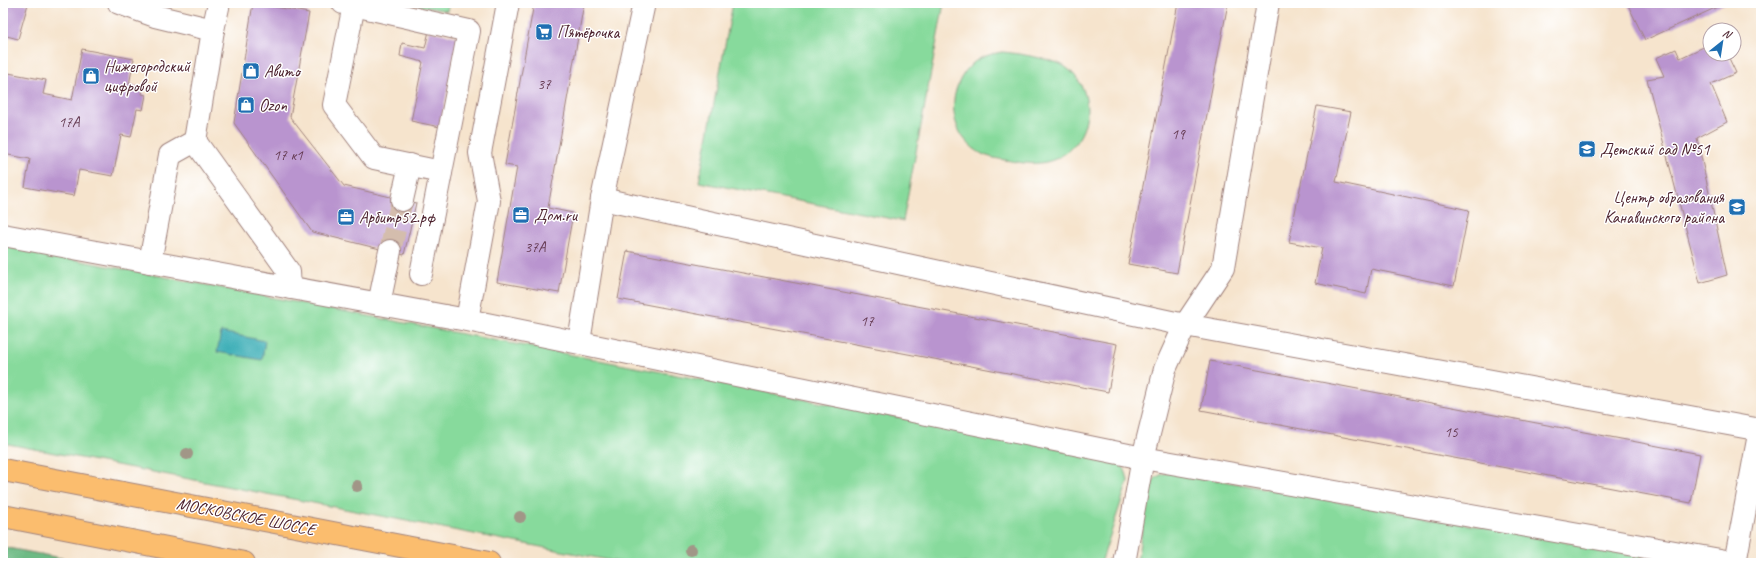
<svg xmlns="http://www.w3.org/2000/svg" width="1764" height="566" font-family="Caveat,sans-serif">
	<rect width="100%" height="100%" fill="#fff"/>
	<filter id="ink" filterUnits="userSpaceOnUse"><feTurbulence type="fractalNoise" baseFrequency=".025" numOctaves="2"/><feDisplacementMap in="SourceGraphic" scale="8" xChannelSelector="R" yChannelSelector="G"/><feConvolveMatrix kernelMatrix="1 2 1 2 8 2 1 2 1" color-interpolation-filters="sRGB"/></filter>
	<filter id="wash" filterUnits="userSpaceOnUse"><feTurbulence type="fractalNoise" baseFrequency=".012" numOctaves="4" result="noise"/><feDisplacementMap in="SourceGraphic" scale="16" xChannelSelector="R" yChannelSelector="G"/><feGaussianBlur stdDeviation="0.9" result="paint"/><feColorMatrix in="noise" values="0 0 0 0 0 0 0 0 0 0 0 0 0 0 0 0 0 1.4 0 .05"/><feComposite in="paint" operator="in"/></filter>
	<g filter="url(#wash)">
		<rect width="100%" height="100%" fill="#f6e4cd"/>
		<g fill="#87da9c" stroke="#687c64">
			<path d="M406,3H449L447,11Z"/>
			<path d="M733,3H944L903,221L699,182Z"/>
			<path d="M1002,52C1016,53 1053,59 1064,66C1093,85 1094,127 1070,149C1055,164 1036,165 1017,162C1007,160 994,159 984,155C949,138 944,93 970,66C978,57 991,54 1002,52Z"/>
			<path d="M3,246L1110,458C1122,463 1126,468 1128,481L1101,563H624L3,443Z"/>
			<path d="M1172,472L1685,563H1137L1148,489C1154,477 1159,474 1172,472Z"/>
		</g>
		<path fill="#6dba84" stroke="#5c6c58" d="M3,547L87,563H3Z"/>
		<path fill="#3eafb7" stroke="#446771" d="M221,332L265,341L262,360L217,352Z"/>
		<g id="blocks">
			<g fill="#b994cf">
				<path d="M6,3L28,4L18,39L3,35V13Z"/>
				<path d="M253,3L309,13L290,117L344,186L416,203L404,255L312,232L234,123Z"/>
				<path d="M534,3H584L548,208L573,213L559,293L497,282L517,167L505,165Z"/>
				<path d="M1178,3H1228L1177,273L1128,264Z"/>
				<path d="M1627,3H1726L1645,40Z"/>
				<path d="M429,31L458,37L440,127L411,121L423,62L400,56L402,43L425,48Z"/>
				<path d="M1710,44V54H1727L1736,73L1711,84L1727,122L1697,138L1727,275L1700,283L1647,79L1664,76L1656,58L1676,49L1680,58Z"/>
				<path d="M82,49L134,59L129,85L143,88L142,94L146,95L143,110L137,109L131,137L121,135L113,176L79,170L74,196L25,187L30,159L3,154V72L46,80L43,94L72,100Z"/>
				<path d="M1317,106L1351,112L1336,182L1469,210L1454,286L1371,269L1366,294L1315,283L1322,248L1289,242Z"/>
				<path d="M627,251L1117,344L1108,392L618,299Z"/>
				<path d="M1210,361L1700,454L1691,503L1201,410Z"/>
			</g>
		</g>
	</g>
	<g filter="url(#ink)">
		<use href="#blocks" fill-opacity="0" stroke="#a0827c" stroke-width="1"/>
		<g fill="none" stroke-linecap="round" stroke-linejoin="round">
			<path stroke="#d4bdad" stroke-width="22" stroke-dasharray="22 11" stroke-linecap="butt" d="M390,251L402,200"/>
			<defs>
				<g id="minor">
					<path d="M119,3L155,16L213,30L195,141L170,155L150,262"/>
					<path d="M343,3L354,5L334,105L374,158L441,172"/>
					<path d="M354,5L469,31L421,274"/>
					<path d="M213,30L219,3"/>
					<path d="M195,141L289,272L290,288"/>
					<path d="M602,199L1185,325L1761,430"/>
					<path d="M402,200L410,165"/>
					<path d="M3,235L467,320L1143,458L1737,563"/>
					<path d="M379,304L390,251"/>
					<path d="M467,320L489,201L480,153L508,3"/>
					<path d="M579,342L602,199L644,3"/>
					<path d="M1124,563L1143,458L1165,369L1185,325L1223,268L1268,3"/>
					<path d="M1735,563L1760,429"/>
				</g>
				<g id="major">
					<path d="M3,470L489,563"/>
					<path d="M3,516L244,563"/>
				</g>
			</defs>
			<use href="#minor" stroke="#a0827c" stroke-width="24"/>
			<use href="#major" stroke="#a0827c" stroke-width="24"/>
			<use href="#minor" stroke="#fff" stroke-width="22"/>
			<use href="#major" stroke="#fbbd6e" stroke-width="22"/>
		</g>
		<g fill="#a19687">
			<circle cx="187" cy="454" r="6"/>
			<circle cx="357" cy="486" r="6"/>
			<circle cx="520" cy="517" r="6"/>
			<circle cx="691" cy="550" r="6"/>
		</g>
	</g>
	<defs>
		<symbol id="supermarket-square" viewBox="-11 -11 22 22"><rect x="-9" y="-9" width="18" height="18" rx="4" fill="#1f6fb2" stroke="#fff"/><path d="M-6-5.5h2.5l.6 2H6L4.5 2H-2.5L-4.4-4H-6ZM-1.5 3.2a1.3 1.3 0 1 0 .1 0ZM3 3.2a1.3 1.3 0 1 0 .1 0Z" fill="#fff"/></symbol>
		<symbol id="shop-square" viewBox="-11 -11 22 22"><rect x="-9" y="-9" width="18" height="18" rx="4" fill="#1f6fb2" stroke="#fff"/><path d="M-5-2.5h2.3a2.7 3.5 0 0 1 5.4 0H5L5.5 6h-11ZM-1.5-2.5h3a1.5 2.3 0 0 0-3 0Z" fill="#fff"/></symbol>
		<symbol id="school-square" viewBox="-11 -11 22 22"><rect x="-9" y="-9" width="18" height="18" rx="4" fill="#1f6fb2" stroke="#fff"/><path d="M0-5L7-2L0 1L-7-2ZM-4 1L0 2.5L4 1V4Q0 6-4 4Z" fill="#fff"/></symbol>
		<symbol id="office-square" viewBox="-11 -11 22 22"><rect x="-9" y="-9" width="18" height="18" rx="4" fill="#1f6fb2" stroke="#fff"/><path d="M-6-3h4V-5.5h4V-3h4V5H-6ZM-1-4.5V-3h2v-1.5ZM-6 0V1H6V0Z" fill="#fff"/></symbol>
	</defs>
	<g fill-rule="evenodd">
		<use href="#supermarket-square" x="534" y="22" width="20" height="20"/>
		<use href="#shop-square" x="241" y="61" width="20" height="20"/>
		<use href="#shop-square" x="81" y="66" width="20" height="20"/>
		<use href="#shop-square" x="236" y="95" width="20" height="20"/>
		<use href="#school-square" x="1577" y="139" width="20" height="20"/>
		<use href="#school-square" x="1727" y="197" width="20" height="20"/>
		<use href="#office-square" x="511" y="205" width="20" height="20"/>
		<use href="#office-square" x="336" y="207" width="20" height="20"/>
	</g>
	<g text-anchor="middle" stroke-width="3" stroke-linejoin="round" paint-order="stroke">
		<g font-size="15" fill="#663c54">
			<text x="544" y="89">37</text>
			<text x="69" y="127">17А</text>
			<text x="1178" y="139">19</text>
			<text x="288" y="160">17 к1</text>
			<text x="535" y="252">37А</text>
			<text x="867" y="326">17</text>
			<text x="1451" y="437">15</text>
		</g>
		<g font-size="17" fill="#4a1f2b" stroke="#fff" text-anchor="start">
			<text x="557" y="38">Пятёрочка</text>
			<text x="104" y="72">Нижегородский<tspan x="104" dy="20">цифровой</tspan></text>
			<text x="264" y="77">Авито</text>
			<text x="259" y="111">Ozon</text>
			<text x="1600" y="155">Детский сад №51</text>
			<text x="1724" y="203" text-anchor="end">Центр образования<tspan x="1724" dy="20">Канавинского района</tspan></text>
			<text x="534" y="221">Дом.ru</text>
			<text x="359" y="223">Арбитр52.рф</text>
		</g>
		<g font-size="17" fill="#4a1f2b" stroke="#fff">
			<text transform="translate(246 516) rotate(11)" y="6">МОСКОВСКОЕ ШОССЕ</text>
		</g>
	</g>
	<rect width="1764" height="566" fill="none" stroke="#fff" stroke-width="16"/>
	<g transform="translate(1722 42) rotate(30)"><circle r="19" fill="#ffffff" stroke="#b7a5aa"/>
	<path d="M0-3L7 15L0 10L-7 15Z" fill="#1f6fb2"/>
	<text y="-6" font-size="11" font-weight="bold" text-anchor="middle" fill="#4a1f2b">N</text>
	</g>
</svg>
